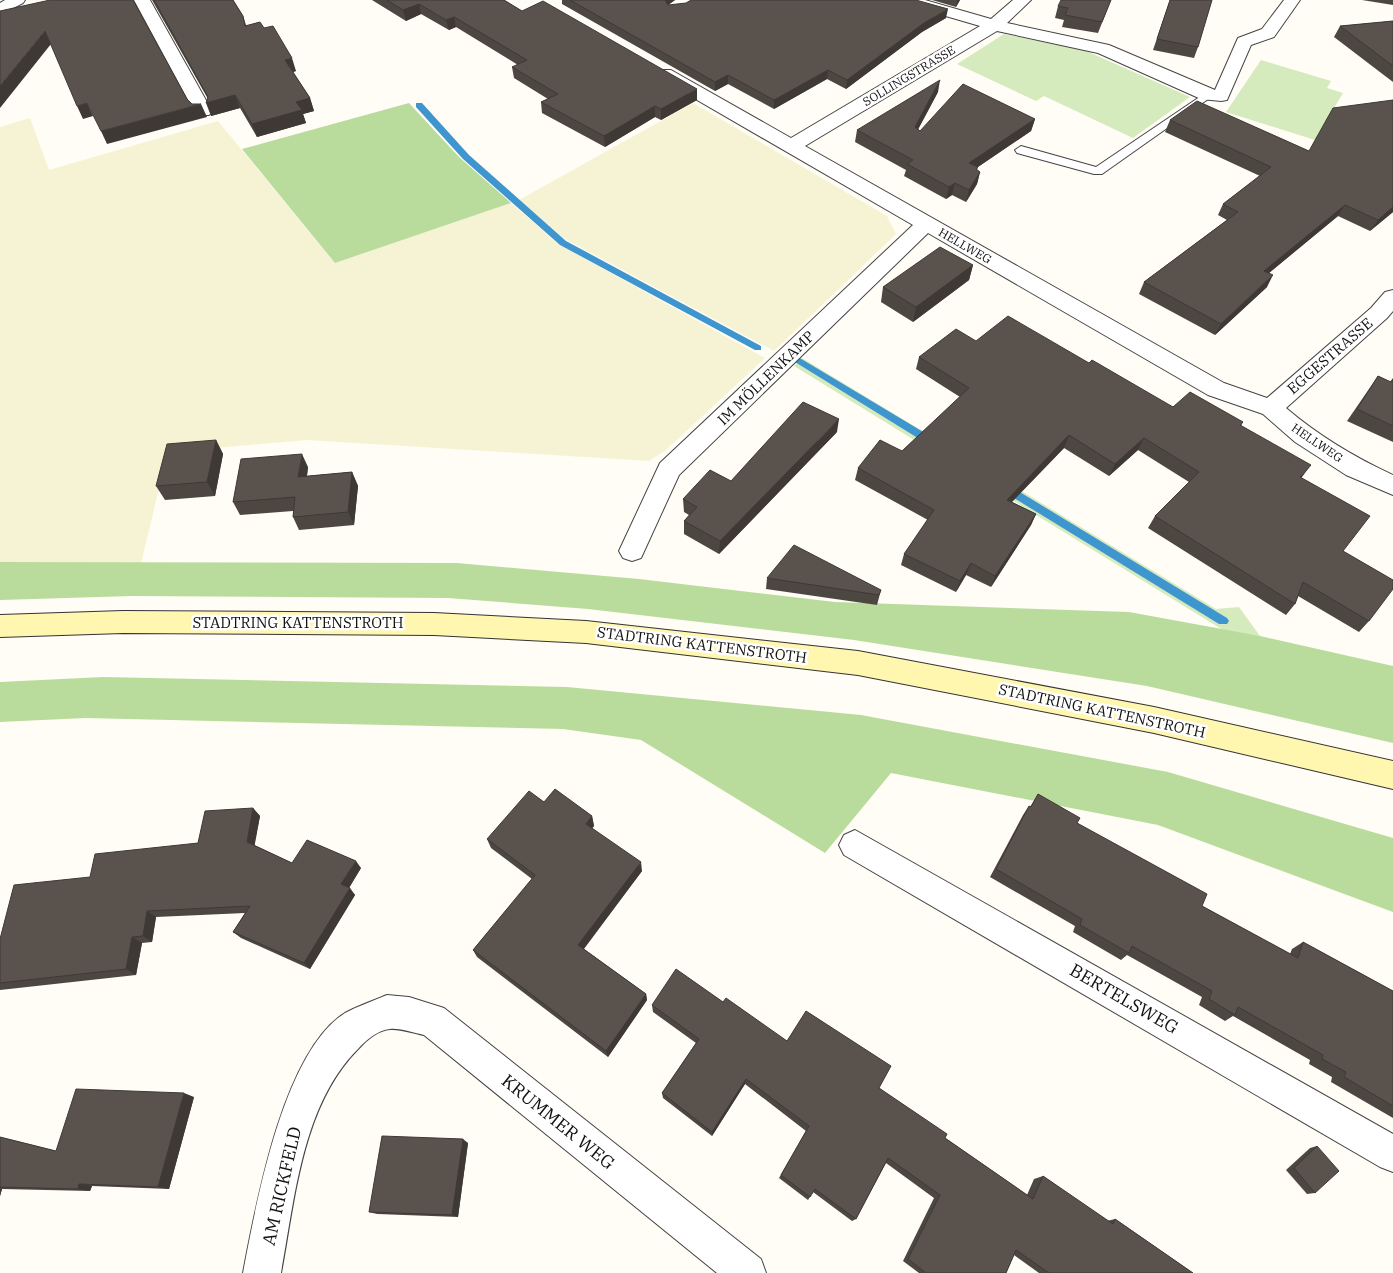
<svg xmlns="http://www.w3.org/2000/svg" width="1393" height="1273" font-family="'IBM Plex Serif',serif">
	<rect width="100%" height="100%" fill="#fffdf5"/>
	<g fill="#f6f3d4">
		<path d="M693,103L887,216L896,234L774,351L565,239L519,200Z"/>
		<path d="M30,118L49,170L218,121L335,263L511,203L558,244L765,358L666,450L649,461L307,440L168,452L141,563L0,562V127Z"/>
	</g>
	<g fill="#d5ebbd">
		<path d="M1004,34L1084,50L1190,97L1133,138L1044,96L1036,101L957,64Z"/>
		<path d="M1261,60L1331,81L1327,88L1343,93L1315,140L1226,112Z"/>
		<path d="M802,358L1216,609L1239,607L1260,636L1223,630L794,366Z"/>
	</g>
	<g fill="#b9dc9c">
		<path d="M409,103L459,157L511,203L335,263L242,149Z"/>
		<path d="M0,562L457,563L639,579L835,602L1129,612L1260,636L1393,666V743L1147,686L854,640L588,609L448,598L132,596L0,600Z"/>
		<path d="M103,677L567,687L861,715L1168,772L1393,838V912L1158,825L891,773L825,853L641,740L563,729L85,718L0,722V682Z"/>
	</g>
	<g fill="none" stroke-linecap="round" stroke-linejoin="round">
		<g fill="#3f96cf" fill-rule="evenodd">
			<path d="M416,103H422L469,155L566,241L761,346V350H755L560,245L463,159L416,107Z"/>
			<path d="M798,357L935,439L937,442L935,445H929L795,362L793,360Z"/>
			<path d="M1005,483L1227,618L1229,621L1227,624H1219L1001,490L1000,487L1001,484Z"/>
		</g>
		<defs>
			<path id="lane" d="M1207,92L1211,93V97L1102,174H1094L1017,153L1015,150L1021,146L1096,167Z"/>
			<g id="street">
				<path d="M5,0H25L23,3L0,15V3Z"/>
				<path d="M134,0H150L212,111L209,115H197L194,111Z"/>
				<path d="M899,0H925L991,19L1013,0H1031L1007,23L1109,45L1215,90L1238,38L1262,29L1284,0H1300L1274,37L1251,45L1227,100L1221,101L1201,99L1098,53L997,31L805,146L1224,383L1267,398L1371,308L1385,292L1393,290V311L1387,318L1286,408C1319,436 1354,457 1393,475V495L1346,475L1295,442L1263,414L1208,395L928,233L679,475L641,558L632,561L623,558L619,551L660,463L913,225L659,78L656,74L659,70H671L791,138L980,26L901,3Z"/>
				<path d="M855,830L1393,1134V1172L1380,1167L844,855L839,845L844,835Z"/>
				<path d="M387,995L409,997L444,1008L761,1259L766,1273H717L424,1035C414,1033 401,1028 390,1029C378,1030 366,1040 358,1049C302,1105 295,1198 281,1273H243C256,1205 283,1052 345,1013C358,1006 373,1001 387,995Z"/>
			</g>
			<path id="secondary" d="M123,611L434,613L586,621L858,651L1154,707L1393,761V789L1154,733L858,675L586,643L434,635L123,633L0,637V615Z"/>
		</defs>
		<use href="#lane" stroke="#444" stroke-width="2"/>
		<use href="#street" stroke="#444" stroke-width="2"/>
		<use href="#secondary" stroke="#333" stroke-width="2"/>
		<use href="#lane" fill="#fff" fill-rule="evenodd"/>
		<use href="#street" fill="#fff" fill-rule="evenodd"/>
		<use href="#secondary" fill="#fff6b0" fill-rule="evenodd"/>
	</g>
	<g fill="#4d4742">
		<path d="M152,0H233L243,16L246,25L264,28L296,71L293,72L310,98L314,111L303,114L306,123L257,137L240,108L211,116L208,99Z"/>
		<path d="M372,0H504L522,11L697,100L661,120L655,117L605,147L542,113L541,102L548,99L514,78L512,67L518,65L456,27L449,30L421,14L406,21Z"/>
		<path d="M562,0H675L668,5L946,18L922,32L846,89L827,79L774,109L728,84L715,91L562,4Z"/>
		<path d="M932,0H960L956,7Z"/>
		<path d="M1111,0L1098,33L1062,27L1064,20L1055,18L1058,6Z"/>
		<path d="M1170,0H1212L1198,47L1194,58L1153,50Z"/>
		<path d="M1362,0H1393V5Z"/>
		<path d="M1393,21V82L1334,37L1340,26Z"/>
		<path d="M938,92L918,129L920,131L1035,119L1031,131L978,167L977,170L980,172L977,184L966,202L952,195L946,199L904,176L906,170L855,142L857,130Z"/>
		<path d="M1393,100V212L1370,231L1338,216L1269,273L1267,287L1215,335L1139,294L1144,282L1227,220L1218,215L1223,204L1260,176L1165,132L1170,120L1309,151Z"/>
		<path d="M973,265L969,280L913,322L881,302L883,287Z"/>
		<path d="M976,341L1089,363L1173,407L1243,422L1241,426L1302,478L1343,551L1369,621L1359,632L1298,596L1295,604L1286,615L1148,528L1155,516L1189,482L1138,450L1109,476L1064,448L1012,502L1036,514L1031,525L991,587L966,575L956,592L901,565L904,554L928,520L855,480L858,468L902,451L960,397L916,369L919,357Z"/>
		<path d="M1378,376L1390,382L1393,378V442L1347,421L1369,389Z"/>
		<path d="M837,432L719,554L684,534V521L689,515L684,512L683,499L731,481Z"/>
		<path d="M216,440L223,454L215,496L165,500L156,486Z"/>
		<path d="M308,467L307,476L352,472L358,486L354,525L299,530L293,517V511L240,515L233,502Z"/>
		<path d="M767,578L881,590L877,605L766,589Z"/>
		<path d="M1038,794L1077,823L1202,906L1290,954L1292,949L1303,942L1393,991V1118L1331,1082L1332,1077L1309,1064L1310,1060L1233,1016L1225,1021L1199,1005L1202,997L1127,955L1121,960L1073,932L1075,926L990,877L1023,815L1029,806L1030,807Z"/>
		<path d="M544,802L592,816L594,826L592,828L642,871L584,949L646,994L647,1000L608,1057L477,957L473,950L532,879L491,848L487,839Z"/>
		<path d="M253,808L260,816L254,845L292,863L361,868L349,888L355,895L310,969L241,938L233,932L245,913L156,917L152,942L142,943L136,975L0,990V939L90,877L198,843Z"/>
		<path d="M723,1002L787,1041L879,1088L945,1138L1027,1195L1034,1179L1043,1176L1107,1221L1115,1219L1193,1273H1039L1014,1255L1006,1273H919L903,1261L934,1198L886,1163L856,1219L852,1221L813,1192L810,1197L808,1200L779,1178L806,1131L745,1084L712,1136L663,1098L662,1093L696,1043L653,1012L652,1005Z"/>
		<path d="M194,1097L169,1189L92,1186L90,1191L2,1189L0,1196V1137L56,1151Z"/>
		<path d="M468,1143L458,1217L377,1214L369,1212Z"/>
		<path d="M1317,1146L1315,1193L1307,1194L1286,1170L1310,1148Z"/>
	</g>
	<g fill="#3f3936">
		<path d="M664,0H675L664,8Z"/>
		<path d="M957,0H960L956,7Z"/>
		<path d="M419,4L421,14L406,21L403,10Z"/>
		<path d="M948,9L946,18L922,32L846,89L847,80L924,23Z"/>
		<path d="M454,17L456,27L449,30L446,20Z"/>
		<path d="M45,31L51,44L0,108V86Z"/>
		<path d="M292,58L296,71L289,73L285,60Z"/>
		<path d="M828,70L827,79L774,109V100Z"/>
		<path d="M728,75V84L715,91V82Z"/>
		<path d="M940,80L938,92L913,139L915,127Z"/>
		<path d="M697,89V100L661,120V109Z"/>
		<path d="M235,95L240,108L211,116L206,103Z"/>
		<path d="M310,98L314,111L303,114L306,123L257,137L252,124L296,102Z"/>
		<path d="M87,103L93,116L83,119L77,106Z"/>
		<path d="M201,104L207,117L107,144L101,131Z"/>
		<path d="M655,106V117L605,147L604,136Z"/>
		<path d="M1035,119L1031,131L966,175L969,163Z"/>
		<path d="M980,172L977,184L966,202L969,190Z"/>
		<path d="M955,183L952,195L946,199L949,187Z"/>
		<path d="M1345,205L1338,216L1258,282L1264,271Z"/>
		<path d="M1393,207V212L1370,231L1378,220Z"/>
		<path d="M973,265L969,280L913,322L916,307Z"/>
		<path d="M1273,275L1267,287L1215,335L1221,324Z"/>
		<path d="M839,419L837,432L719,554L720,541Z"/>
		<path d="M1069,435L1064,448L1003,511L1007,500Z"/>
		<path d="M1144,438L1138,450L1109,476L1115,464Z"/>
		<path d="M216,440L223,454L215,496L207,482Z"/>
		<path d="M302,454L308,467L305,491L298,477Z"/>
		<path d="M1311,465L1302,477L1292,489L1300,477Z"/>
		<path d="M352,472L358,486L354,525L348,512Z"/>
		<path d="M1036,514L1031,525L991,587L995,576Z"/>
		<path d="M971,563L966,575L956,592L960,581Z"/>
		<path d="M253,808L260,816L254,849L247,842Z"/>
		<path d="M592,816L594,826L588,833L586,824Z"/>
		<path d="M356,861L361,868L347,891L341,884Z"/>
		<path d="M641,862L642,871L581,952L578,945Z"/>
		<path d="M350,888L355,895L310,969L304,963Z"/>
		<path d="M147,911L156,917L152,942L143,936Z"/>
		<path d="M132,937L142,943L136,975L126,969Z"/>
		<path d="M646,994L647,1000L608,1057L606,1051Z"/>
		<path d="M746,1079L745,1084L712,1136V1132Z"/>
		<path d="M184,1093L194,1097L169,1189L158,1187Z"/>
		<path d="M463,1139L468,1143L458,1217L452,1215Z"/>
		<path d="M79,1184L92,1186L90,1191L78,1189Z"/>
		<path d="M0,1189H2L0,1196Z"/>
	</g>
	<g fill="#5a524d" stroke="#3f3936">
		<path d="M50,0H133L187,99L192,104H201L101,131L87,103L77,106L45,31L0,86V11Z"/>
		<path d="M154,0H233L243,16L245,26L260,22L264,28L273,26L292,58L285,60L310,98L296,102L302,110L252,124L235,95L206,103L208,97Z"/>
		<path d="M387,0H504L522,11L543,1L697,89L661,109L655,106L604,136L541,102L558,94L512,67L527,60L454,17L446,20L419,4L403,10Z"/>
		<path d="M570,0H665L668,5L686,3L691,0H916L948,9L924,23L847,80L828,70L774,100L728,75L715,82Z"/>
		<path d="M1061,0H1111L1102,22L1065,15L1068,8L1058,6Z"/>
		<path d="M1170,0H1212L1198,47L1157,39Z"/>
		<path d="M1393,21V66L1340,26Z"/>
		<path d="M940,80L915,127L920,131L963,84L1035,119L969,163L978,167L976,169L980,172L969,190L955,183L949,187L907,164L913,160L857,130Z"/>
		<path d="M1393,100V207L1378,220L1345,205L1264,271L1273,275L1221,324L1144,282L1238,212L1223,204L1271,167L1170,120L1197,101L1309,151L1333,108Z"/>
		<path d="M940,247L973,265L916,307L883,287Z"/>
		<path d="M1008,316L1089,363L1092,360L1173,407L1190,392L1243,422L1240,425L1311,465L1300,477L1370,516L1343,551L1393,580V589L1369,621L1303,582L1295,604L1155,516L1199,472L1144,438L1115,464L1069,435L1007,500L1036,514L995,576L971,563L960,581L904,554L934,510L858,468L880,440L902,451L969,388L919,357L956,329L976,341Z"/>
		<path d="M1378,376L1391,382L1393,379V426L1357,409Z"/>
		<path d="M803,402L839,419L720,541L684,521L697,507L683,499L710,470L731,481Z"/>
		<path d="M216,440L207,482L156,486L167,444Z"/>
		<path d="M302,454L298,477L352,472L348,512L293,517L295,497L233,502L241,459Z"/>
		<path d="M794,545L881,590L879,595L767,578Z"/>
		<path d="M555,789L592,816L586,824L641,862L578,945L646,994L606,1051L473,950L535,875L487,839L529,791L544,802Z"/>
		<path d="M1038,794L1080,818L1077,823L1207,894L1202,906L1298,958L1303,942L1393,991V1106L1344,1077L1346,1072L1322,1059L1323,1055L1238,1007L1235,1015L1209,999L1212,991L1132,946L1129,953L1080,925L1082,919L996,869L1029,806L1031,807Z"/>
		<path d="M253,808L247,842L292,863L307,840L356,861L341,884L350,888L304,963L233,932L250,906L147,911L143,936L132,937L126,969L0,983V939L14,885L90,877L95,854L198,843L205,811Z"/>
		<path d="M676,969L723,1002L726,998L787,1041L806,1011L891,1066L879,1088L947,1134L945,1138L1033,1199L1043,1176L1113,1224L1115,1219L1193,1273H1049L1016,1250L1006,1273H926L908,1259L940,1195L888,1158L856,1219L815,1189L810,1197L781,1175L809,1126L746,1079L712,1132L662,1093L699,1039L652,1005Z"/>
		<path d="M76,1089L184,1093L158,1187L79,1184L78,1189L0,1187V1137L56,1151Z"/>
		<path d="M382,1136L463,1139L452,1215L369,1212Z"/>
		<path d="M1317,1146L1339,1171L1315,1193L1294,1168Z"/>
	</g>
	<g text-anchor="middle" stroke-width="5" stroke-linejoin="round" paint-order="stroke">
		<g font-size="12" fill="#111" stroke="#fff">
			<text transform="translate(909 76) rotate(-31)" y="4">SOLLINGSTRASSE</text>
			<text transform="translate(965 246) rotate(30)" y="4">HELLWEG</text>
			<text transform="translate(1317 443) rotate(34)" y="4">HELLWEG</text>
		</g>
		<g font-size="15" fill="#111" stroke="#fff">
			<text transform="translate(1330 356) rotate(-41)" y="5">EGGESTRASSE</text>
			<text transform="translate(766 378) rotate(-44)" y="5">IM MÖLLENKAMP</text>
			<text x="298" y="628">STADTRING KATTENSTROTH</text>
			<text transform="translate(702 645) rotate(7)" y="5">STADTRING KATTENSTROTH</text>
			<text transform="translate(1102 711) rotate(12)" y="5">STADTRING KATTENSTROTH</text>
		</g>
		<g font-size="18" fill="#111" stroke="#fff">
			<text transform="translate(1124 999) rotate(30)" y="6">BERTELSWEG</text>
			<text transform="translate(558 1122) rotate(39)" y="6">KRUMMER WEG</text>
			<text transform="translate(282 1186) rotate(-77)" y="6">AM RICKFELD</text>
		</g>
	</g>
</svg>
